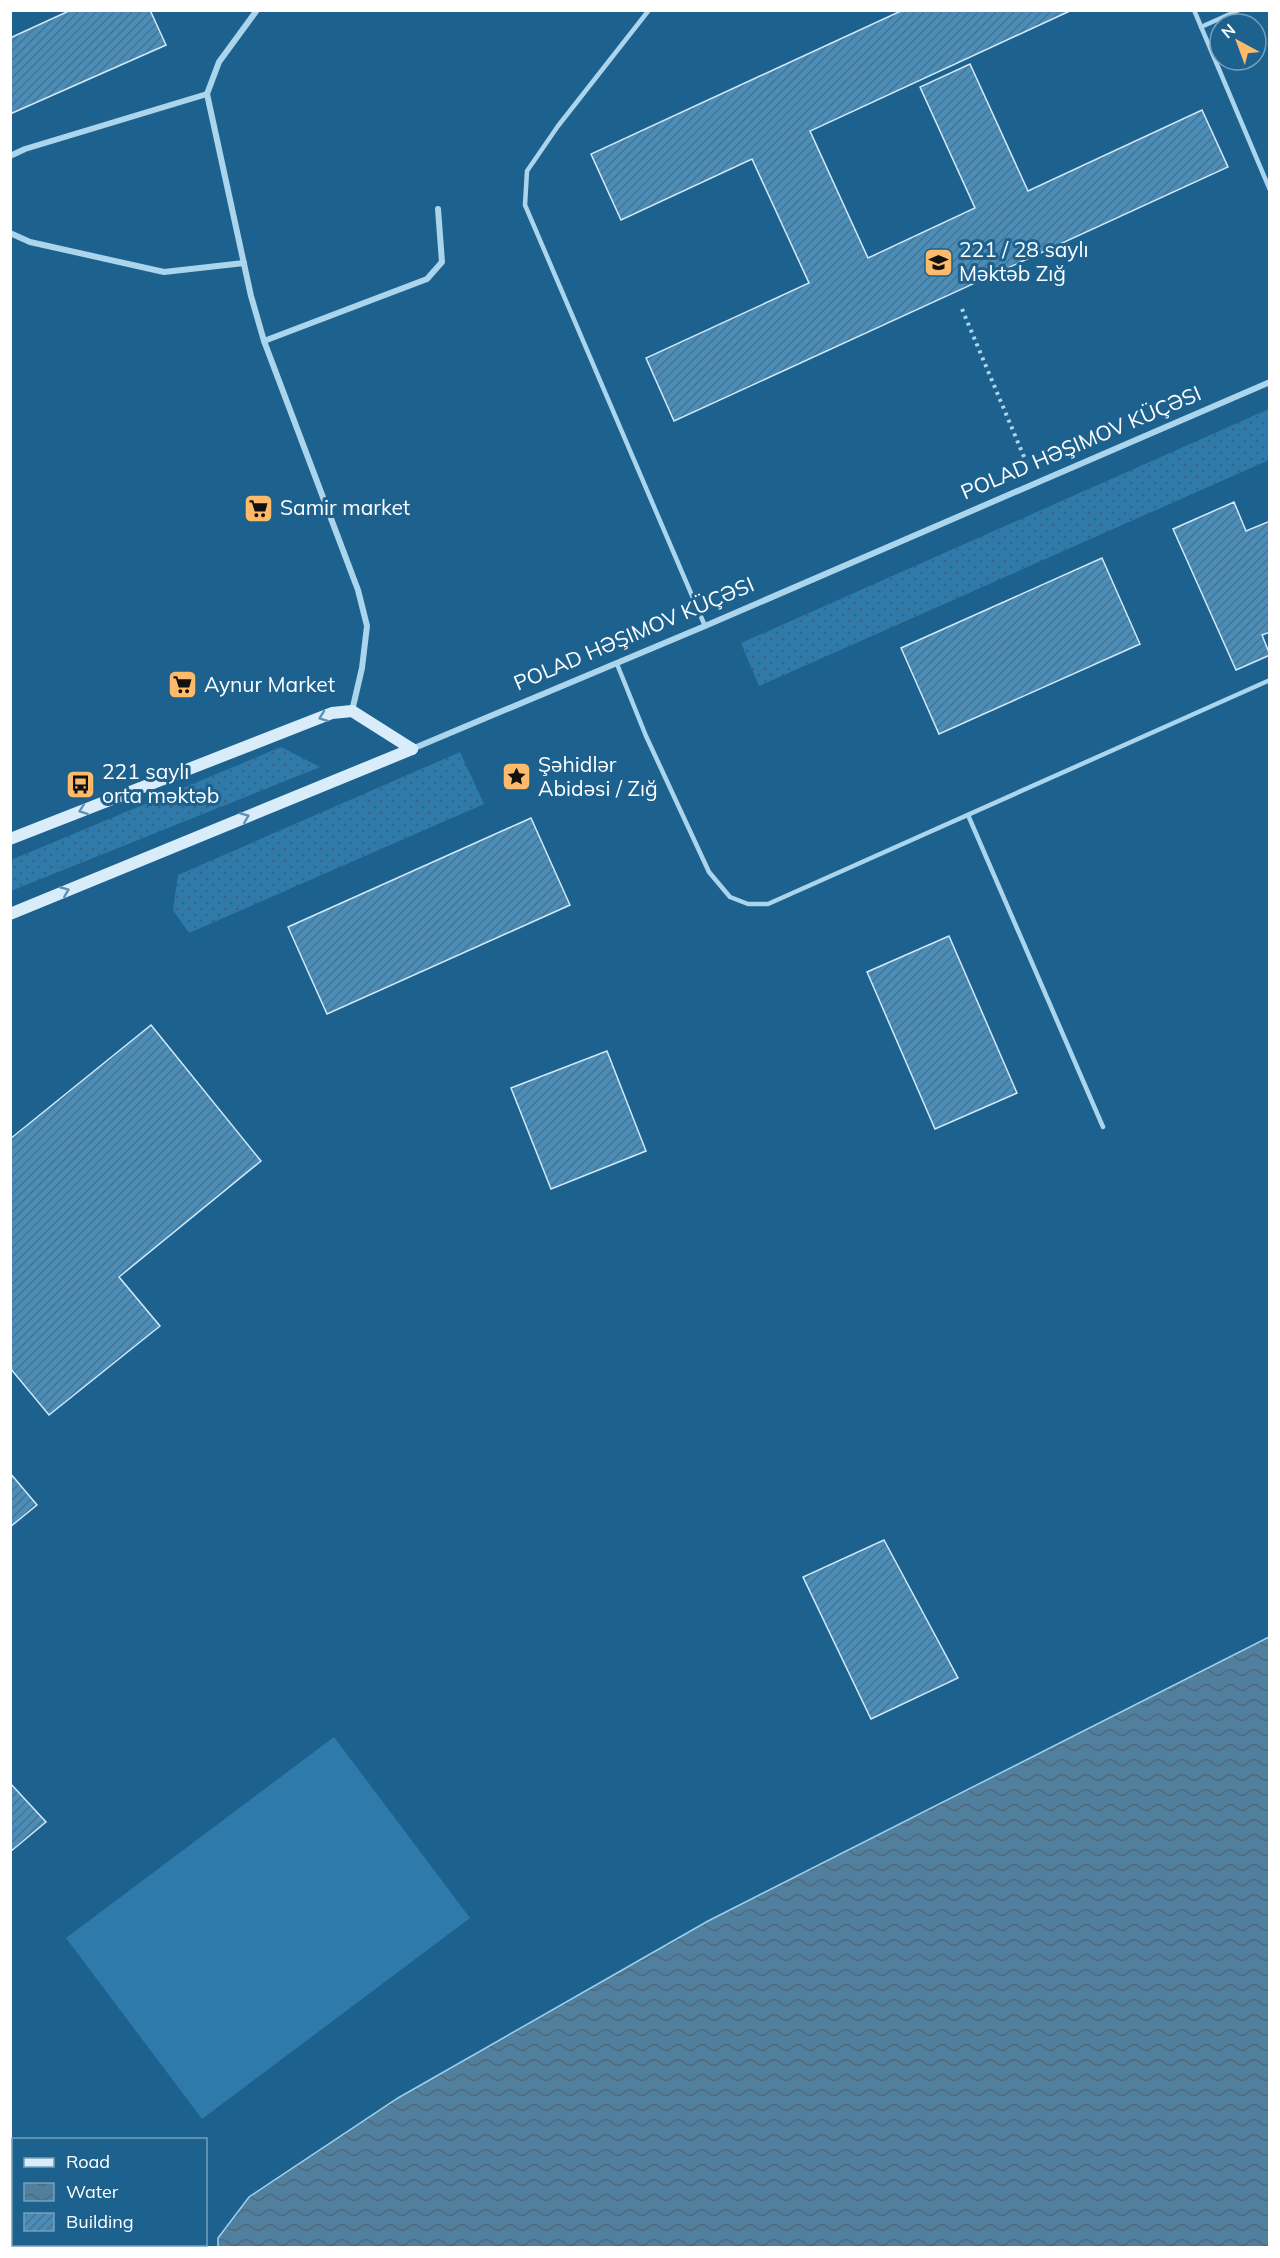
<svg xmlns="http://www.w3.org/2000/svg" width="1280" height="2258" font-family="Mulish,sans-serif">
	<defs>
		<pattern id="grass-dots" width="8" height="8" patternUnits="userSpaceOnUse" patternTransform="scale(1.5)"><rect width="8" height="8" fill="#2e7aaa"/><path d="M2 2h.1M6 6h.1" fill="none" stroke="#3d637b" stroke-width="1.8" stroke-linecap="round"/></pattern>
		<pattern id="water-waves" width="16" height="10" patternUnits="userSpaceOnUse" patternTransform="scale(1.5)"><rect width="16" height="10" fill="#51809f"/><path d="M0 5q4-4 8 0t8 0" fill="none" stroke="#4f697a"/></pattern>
		<pattern id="building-hatch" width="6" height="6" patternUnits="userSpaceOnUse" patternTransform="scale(1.5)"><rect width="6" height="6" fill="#4a8db8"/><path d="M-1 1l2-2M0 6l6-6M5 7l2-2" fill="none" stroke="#4b738d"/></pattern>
	</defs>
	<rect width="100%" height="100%" fill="#1d618e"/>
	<g fill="url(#grass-dots)">
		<path d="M1269,409V460L759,686L741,643Z"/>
		<path d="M281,747L320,767L11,891V860Z"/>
		<path d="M460,752L484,804L189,933L173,910L178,875Z"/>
	</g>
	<path fill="#2e7aaa" d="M334,1737L470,1918L202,2119L66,1938Z"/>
	<path fill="url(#water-waves)" stroke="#9fd1ef" stroke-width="1.5" d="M1269,1637V2247H218V2238L249,2197L398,2098L708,1921Z"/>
	<g fill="url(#building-hatch)" stroke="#d1eaf9" stroke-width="1.5">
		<path d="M71,10H150L166,45L10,114V38Z"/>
		<path d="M903,10H1072L810,131L868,258L975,208L920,87L970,64L1028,191L1202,110L1228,167L674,421L646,358L809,283L752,159L621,220L591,154Z"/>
		<path d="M1234,502L1246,531L1270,521V632L1262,635L1270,655L1236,670L1173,529Z"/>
		<path d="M1102,558L1140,644L939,734L901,648Z"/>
		<path d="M531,818L570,905L327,1014L288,927Z"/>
		<path d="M949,936L1017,1093L935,1129L867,972Z"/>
		<path d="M151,1025L261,1161L119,1277L160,1326L49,1415L10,1368V1139Z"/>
		<path d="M607,1051L646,1151L551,1189L511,1088Z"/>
		<path d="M10,1473L37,1505L10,1527Z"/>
		<path d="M884,1540L958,1678L871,1719L803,1577Z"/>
		<path d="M10,1783L46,1822L10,1852Z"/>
	</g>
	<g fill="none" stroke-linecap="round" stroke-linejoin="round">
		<path stroke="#abd4ed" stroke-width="4" stroke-dasharray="3 4.5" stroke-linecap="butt" d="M962,309L1027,464"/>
		<g stroke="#abd4ed" stroke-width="4.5">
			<path d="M649,10L558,126L527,171L525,205L705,626"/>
			<path d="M1194,10L1270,190"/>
			<path d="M1201,27L1239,10"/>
			<path d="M617,664L646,736L709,872L730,897L748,904H768L1270,680"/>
			<path d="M968,815L1103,1127"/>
		</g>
		<g stroke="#abd4ed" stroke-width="6">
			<path d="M257,10L219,62L207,94L251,296L264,341L358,590L367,626L362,668L352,711"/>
			<path d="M10,156L25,149L207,94"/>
			<path d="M10,233L30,242L164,272L244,263"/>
			<path d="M264,341L427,279L442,262L438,209"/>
			<path d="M412,749L705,626L1270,382"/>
		</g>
		<g stroke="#d8ecfa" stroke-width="12">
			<path d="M10,839L332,713L352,711L412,749"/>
			<path d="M10,914L412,749"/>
		</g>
	</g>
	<defs><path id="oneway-chevron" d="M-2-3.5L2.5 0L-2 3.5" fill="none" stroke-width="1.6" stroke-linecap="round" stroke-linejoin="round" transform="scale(1.5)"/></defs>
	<g stroke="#5e92b4">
		<use href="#oneway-chevron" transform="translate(323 717) rotate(160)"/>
		<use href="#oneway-chevron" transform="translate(83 810) rotate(159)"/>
		<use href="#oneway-chevron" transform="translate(245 817) rotate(-22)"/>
		<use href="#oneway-chevron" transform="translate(65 891) rotate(-22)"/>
	</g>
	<defs>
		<symbol id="school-square" viewBox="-11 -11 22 22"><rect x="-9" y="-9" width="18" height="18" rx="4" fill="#fcba6a" stroke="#1d618e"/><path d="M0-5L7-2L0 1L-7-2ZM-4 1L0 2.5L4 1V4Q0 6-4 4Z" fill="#111"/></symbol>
		<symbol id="supermarket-square" viewBox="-11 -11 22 22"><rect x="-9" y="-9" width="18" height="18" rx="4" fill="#fcba6a" stroke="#1d618e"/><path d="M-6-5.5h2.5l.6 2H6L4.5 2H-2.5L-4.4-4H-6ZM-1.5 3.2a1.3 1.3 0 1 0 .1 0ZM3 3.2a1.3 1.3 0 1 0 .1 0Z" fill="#111"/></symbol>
		<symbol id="sight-square" viewBox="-11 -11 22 22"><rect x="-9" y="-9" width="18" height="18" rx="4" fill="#fcba6a" stroke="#1d618e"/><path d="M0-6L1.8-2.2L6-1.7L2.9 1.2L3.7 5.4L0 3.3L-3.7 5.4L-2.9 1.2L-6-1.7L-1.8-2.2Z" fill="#111"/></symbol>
		<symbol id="bus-square" viewBox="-11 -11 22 22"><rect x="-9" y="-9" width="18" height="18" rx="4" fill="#fcba6a" stroke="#1d618e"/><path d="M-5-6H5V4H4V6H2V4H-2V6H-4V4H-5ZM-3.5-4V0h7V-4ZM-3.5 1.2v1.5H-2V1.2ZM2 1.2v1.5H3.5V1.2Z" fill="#111"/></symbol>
	</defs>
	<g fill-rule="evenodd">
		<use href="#school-square" x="922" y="246" width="33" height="33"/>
		<use href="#supermarket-square" x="242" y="492" width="33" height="33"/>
		<use href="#supermarket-square" x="166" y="668" width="33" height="33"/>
		<use href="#sight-square" x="500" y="760" width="33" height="33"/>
		<use href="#bus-square" x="64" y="768" width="33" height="33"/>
	</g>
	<g text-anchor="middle" stroke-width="6" stroke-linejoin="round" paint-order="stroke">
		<g font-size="21" fill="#fff" stroke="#1d618e" text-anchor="start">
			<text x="959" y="257">221 / 28 saylı<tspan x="959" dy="24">Məktəb Zığ</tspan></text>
			<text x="280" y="515">Samir market</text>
			<text x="204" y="692">Aynur Market</text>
			<text x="538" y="772">Şəhidlər<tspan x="538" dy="24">Abidəsi / Zığ</tspan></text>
			<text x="102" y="779">221 saylı<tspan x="102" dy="24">orta məktəb</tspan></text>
		</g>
		<g font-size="21" fill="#fff" stroke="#1d618e">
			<text transform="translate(1081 443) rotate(-23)" y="7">POLAD HƏŞIMOV KÜÇƏSI</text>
			<text transform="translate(634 634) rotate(-23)" y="7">POLAD HƏŞIMOV KÜÇƏSI</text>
		</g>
	</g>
	<rect width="1280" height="2258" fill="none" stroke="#ffffff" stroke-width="24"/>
	<rect x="12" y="2138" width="195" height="108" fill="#1d618e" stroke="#77a0bb" stroke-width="1.5"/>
	<rect x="24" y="2158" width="30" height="9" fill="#d8ecfa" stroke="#77a0bb" stroke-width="1.5"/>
	<text x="66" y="2168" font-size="18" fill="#ffffff">Road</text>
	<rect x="24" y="2183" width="30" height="18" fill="url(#water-waves)" stroke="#77a0bb" stroke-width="1.5"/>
	<text x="66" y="2198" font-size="18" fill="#ffffff">Water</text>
	<rect x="24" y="2213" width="30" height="18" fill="url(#building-hatch)" stroke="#77a0bb" stroke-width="1.5"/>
	<text x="66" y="2228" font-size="18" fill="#ffffff">Building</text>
	<g transform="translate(1238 42) rotate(319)"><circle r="28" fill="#1d618e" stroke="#77a0bb" stroke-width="1.5"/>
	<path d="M0-4.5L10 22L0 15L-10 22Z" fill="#fcba6a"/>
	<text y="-9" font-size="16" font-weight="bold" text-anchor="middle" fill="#ffffff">N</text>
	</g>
</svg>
